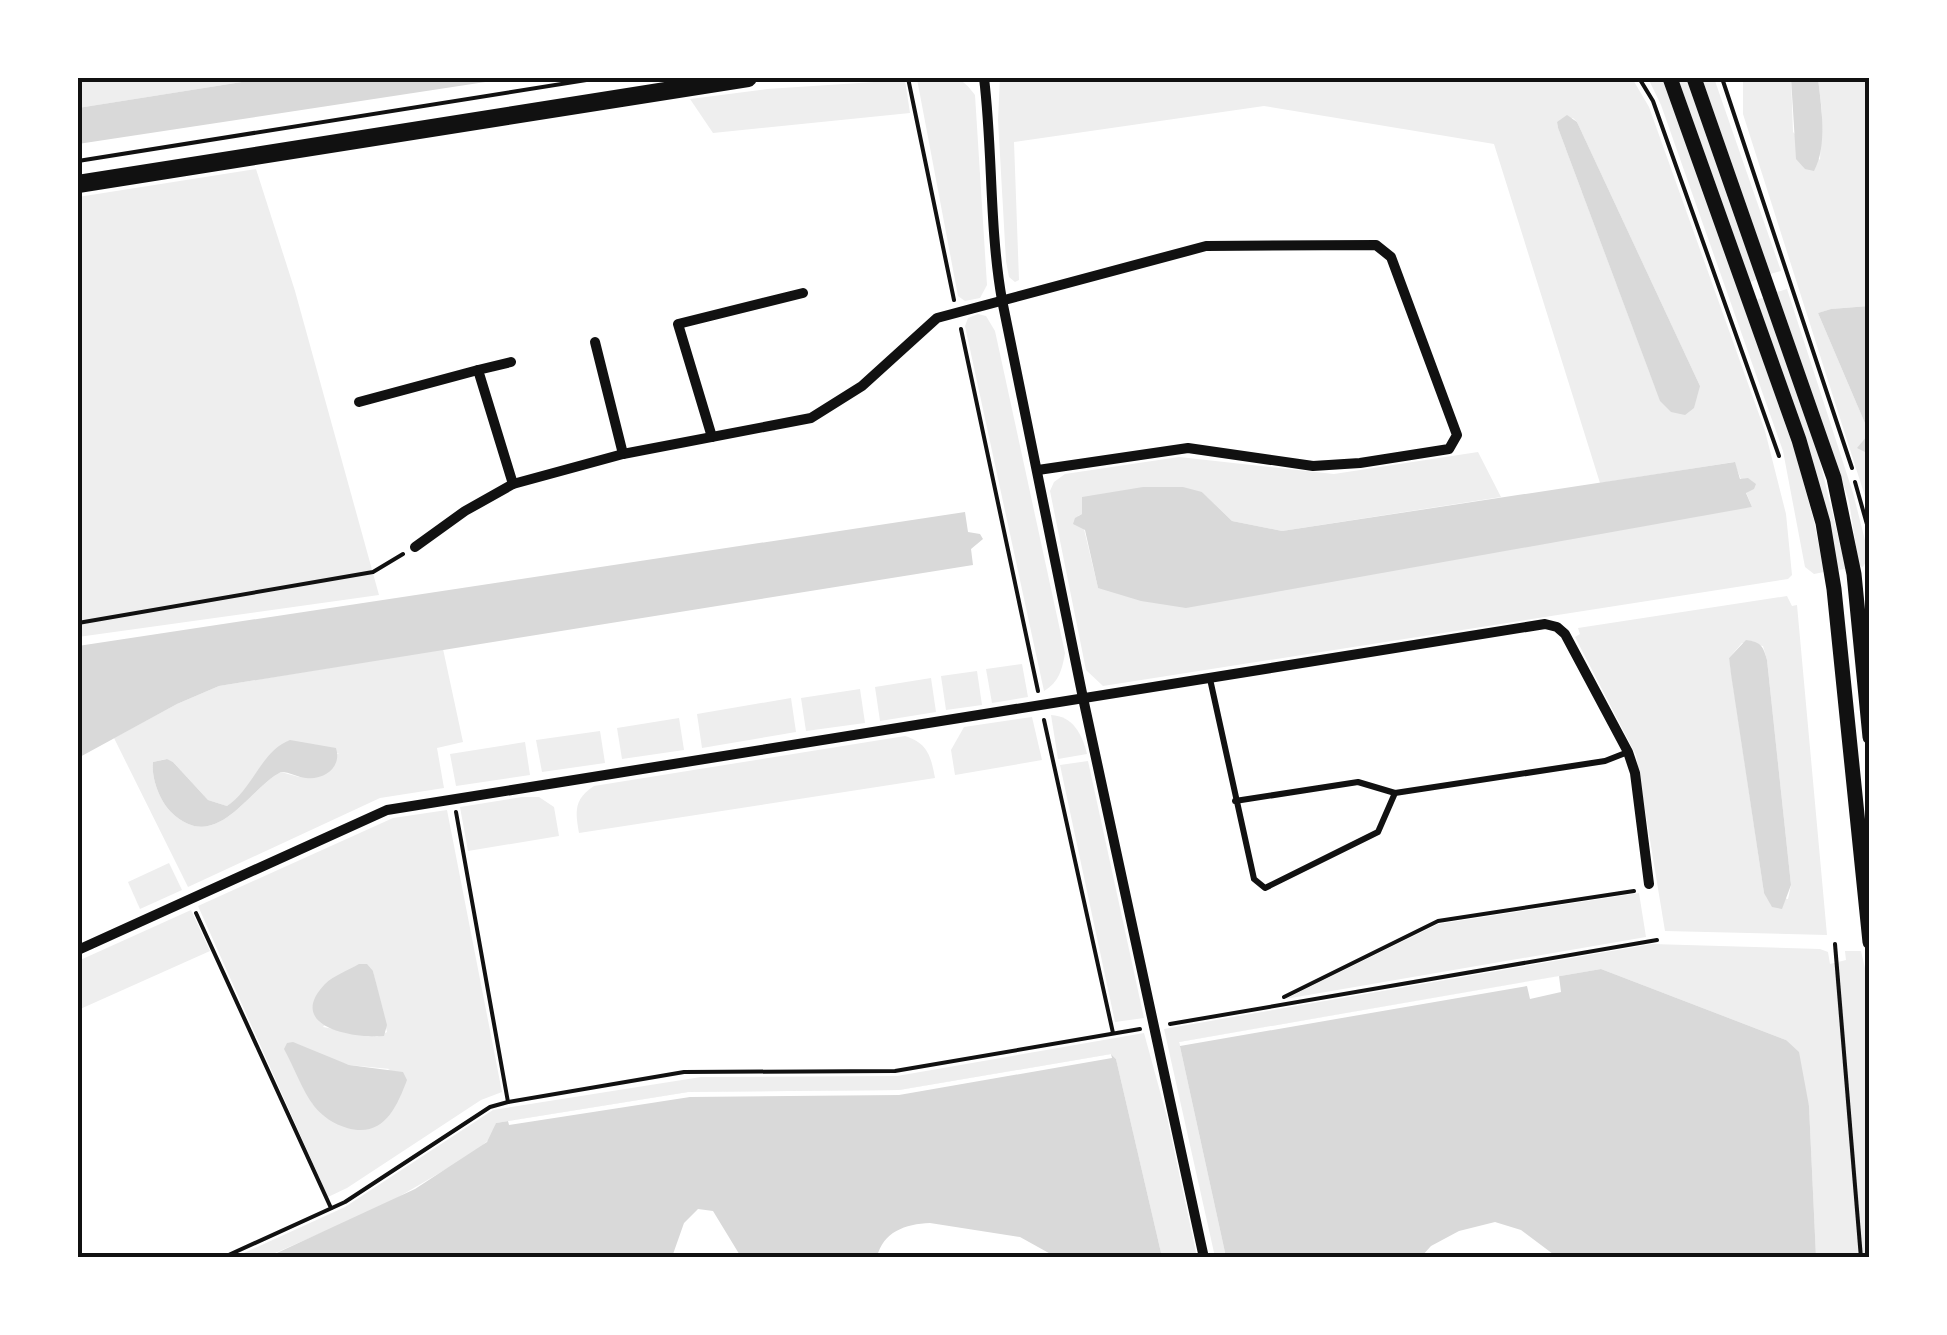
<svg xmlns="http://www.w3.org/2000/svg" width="1947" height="1335" font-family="Rubik,sans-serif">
	<rect width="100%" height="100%" fill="#fff"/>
	<g fill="#eee" fill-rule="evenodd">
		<path d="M78,78H267L78,108Z"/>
		<path d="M926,78C952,78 959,73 975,95L987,285L980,298L965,301L958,296L917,79Z"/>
		<path d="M1000,78H1632L1649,107L1765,431L1786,514L1792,575L1788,579L1103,686L1086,670L1050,491L1054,482L1065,474L1179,457L1334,474L1478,452L1501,497L1282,531L1232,521L1202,492L1082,514L1078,516L1084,529L1098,588L1752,507L1734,462L1600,483L1494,144L1264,106L1014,142L1019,280L1015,282L1009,277L1006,261L998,120ZM1573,118L1577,122L1700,386L1655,387L1558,128L1557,122Z"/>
		<path d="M1648,78H1664L1795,452L1814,521L1824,572L1814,574L1805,567L1783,451L1661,105Z"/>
		<path d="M1678,78H1687L1758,279L1750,282Z"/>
		<path d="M1702,78H1714L1781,271L1770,274Z"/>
		<path d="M1743,78H1791L1793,132L1820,160L1822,112L1818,78H1869V306L1831,309L1818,313L1867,428L1869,509L1743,114Z"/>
		<path d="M905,80L910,113L713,133L690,99L767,89Z"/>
		<path d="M256,169L295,291L379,595L78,637V197Z"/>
		<path d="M1787,289L1853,493L1869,556L1863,567L1859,566L1849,501L1777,292Z"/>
		<path d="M1765,297L1815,441L1846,569L1838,570L1756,300Z"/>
		<path d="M978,314L986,316L995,331L1065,653C1062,670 1059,682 1044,691L965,326L968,318Z"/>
		<path d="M1787,596L1792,606L1797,605L1827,935L1665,931L1636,755L1575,637L1580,634L1578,628ZM1742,643L1763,646L1767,660L1791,885L1788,899L1764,893L1729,658Z"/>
		<path d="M443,649L463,742L437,748L444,788L380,798L188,887L114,738L177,704L219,686ZM339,753L299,777L281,772C248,789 216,856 171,812C160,801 151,778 153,762L166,759L173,762L208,800L227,806L237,799L253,779Z"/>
		<path d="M1022,664L1028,697L992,703L986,669Z"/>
		<path d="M977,671L982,705L946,710L941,676Z"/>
		<path d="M931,678L936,712L880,721L875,687Z"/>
		<path d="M860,689L865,723L806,731L801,698Z"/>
		<path d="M791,698L796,732L702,748L697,714Z"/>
		<path d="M1051,715C1073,716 1082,734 1087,754L1058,759Z"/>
		<path d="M1032,717L1042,760L955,775L951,750L964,727Z"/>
		<path d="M679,718L684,750L622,759L617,728Z"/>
		<path d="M600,731L605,763L542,772L536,740Z"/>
		<path d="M905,736C928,743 931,757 935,778L579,833C575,811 574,799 594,786Z"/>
		<path d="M525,742L530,775L456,786L450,754Z"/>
		<path d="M1088,761L1144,1018L1115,1022L1060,765Z"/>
		<path d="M522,797H539L554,807L559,836L468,851L460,807Z"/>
		<path d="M447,810L502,1092L481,1100L347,1188L328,1197L198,906L393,818ZM373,971L387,1032L377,1037L323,1027ZM321,1056L349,1065L390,1069L312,1104Z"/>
		<path d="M169,863L182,890L140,909L128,882Z"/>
		<path d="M1639,893L1646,937L1285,999L1438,924Z"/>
		<path d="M191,910L210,951L78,1010V961Z"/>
		<path d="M1652,944L1820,949L1828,952L1830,964L1846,960L1845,951H1861L1870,990L1869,1257H1816L1809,1106L1786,1040L1601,969L1179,1042L1226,1257H1215L1164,1029Z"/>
		<path d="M1144,1033L1167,1117L1197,1257H1162L1116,1059L1111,1054L899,1090L688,1092L496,1123L491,1138L472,1154L383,1206L266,1257L233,1258L345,1207L493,1110L701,1077L897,1076Z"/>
	</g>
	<g fill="#d9d9d9">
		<path d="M267,78H512L78,144V108Z"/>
		<path d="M1791,78H1818C1821,106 1828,145 1814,171L1805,169L1796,159Z"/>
		<path d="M1567,115L1577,122L1700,386L1694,408L1685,415L1671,412L1660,401L1558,128L1557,122Z"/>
		<path d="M1869,306L1870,452L1867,453L1857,448L1868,435L1867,428L1818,313L1831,309Z"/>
		<path d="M1735,462L1740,479L1748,478L1756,484L1754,489L1746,493L1752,507L1186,608L1141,601L1098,588L1085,530L1073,524L1075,518L1082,514V497L1143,487H1183L1202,492L1232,521L1282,531Z"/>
		<path d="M965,512L968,532L980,534L983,539L971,549L973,565L219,686L177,704L78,758V646Z"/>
		<path d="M1746,640C1761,642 1763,646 1767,660L1791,885L1782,909L1772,907L1764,893L1731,674L1729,658Z"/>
		<path d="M290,740L336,748C342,767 325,780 306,778C297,777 290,772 281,772C248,789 216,856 171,812C160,801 151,778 153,762L167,759L173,762L208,800L227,806C253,789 261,751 290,740Z"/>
		<path d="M359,964H367L373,971L387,1025L384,1036C355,1039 284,1027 325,984C333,976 349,970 359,964Z"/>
		<path d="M1601,969L1786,1040L1799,1052L1809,1106L1816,1257H1557L1521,1230L1495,1222L1459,1231L1431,1246L1421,1257H1226L1179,1042Z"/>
		<path d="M293,1042L349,1065L403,1072L407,1080C396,1109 383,1138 347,1128C334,1124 323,1117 314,1106C302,1090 294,1067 284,1049L287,1043Z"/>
		<path d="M1111,1054L1116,1059L1162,1257H1056L1020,1237L930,1223C905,1224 883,1232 877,1257H741L713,1211L698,1209L684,1223L672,1257L266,1258L415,1189L487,1142L496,1123L688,1092L899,1090Z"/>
	</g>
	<g fill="#fff">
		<path d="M1559,976L1561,992L1530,999L1527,986L1180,1046L1179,1042Z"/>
		<path d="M1111,1054L1112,1058L899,1095L690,1097L509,1125L508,1121L688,1092L899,1090Z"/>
	</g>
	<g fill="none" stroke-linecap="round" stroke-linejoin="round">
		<g stroke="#111" stroke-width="4">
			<path d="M908,78L954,300"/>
			<path d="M1639,78L1653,101L1779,456"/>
			<path d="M1722,78L1852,468"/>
			<path d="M78,161L599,78"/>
			<path d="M961,329L1038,691"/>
			<path d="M1855,482L1870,535"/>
			<path d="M78,623L373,572L403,554"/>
			<path d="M1044,720L1113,1033"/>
			<path d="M456,812L508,1102"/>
			<path d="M196,913L331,1208"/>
			<path d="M1835,944L1861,1258"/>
			<path d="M1284,997L1438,921L1634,891"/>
			<path d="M1170,1024L1657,940"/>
			<path d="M222,1258L345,1202L490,1107L508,1102L684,1072L895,1071L1140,1029"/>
		</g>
		<g stroke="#111" stroke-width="6">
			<path d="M1210,679L1254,879L1265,888L1378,832L1395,793L1605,761L1628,752"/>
			<path d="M1235,801L1358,782L1395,793"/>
		</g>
		<g stroke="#111" stroke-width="10">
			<path d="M984,78C993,151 989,227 1002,300L1083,698L1204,1258"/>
			<path d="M595,342L623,454"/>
			<path d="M511,362L478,370L513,484"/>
			<path d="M359,402L478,370"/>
			<path d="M712,437L678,324L803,293"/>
			<path d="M415,547L465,511L513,484L623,454L811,418L862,386L937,318L1206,246L1376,245L1391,257L1457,435L1449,449L1360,463L1313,466L1188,448L1038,470"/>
			<path d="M78,950L387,810L1545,624L1557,627L1565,634L1628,752L1635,773L1649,884"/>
		</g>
		<g stroke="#111" stroke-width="15">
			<path d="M1670,78L1799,440L1823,523L1834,589L1870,942"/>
			<path d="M1694,78L1834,478L1854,574L1870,737"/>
		</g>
		<path stroke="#111" stroke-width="18" d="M78,184L748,78"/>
	</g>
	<rect width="1947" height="1335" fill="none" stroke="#ffffff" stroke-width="160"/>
	<rect x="80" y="80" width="1787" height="1175" fill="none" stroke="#111" stroke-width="4"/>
</svg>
